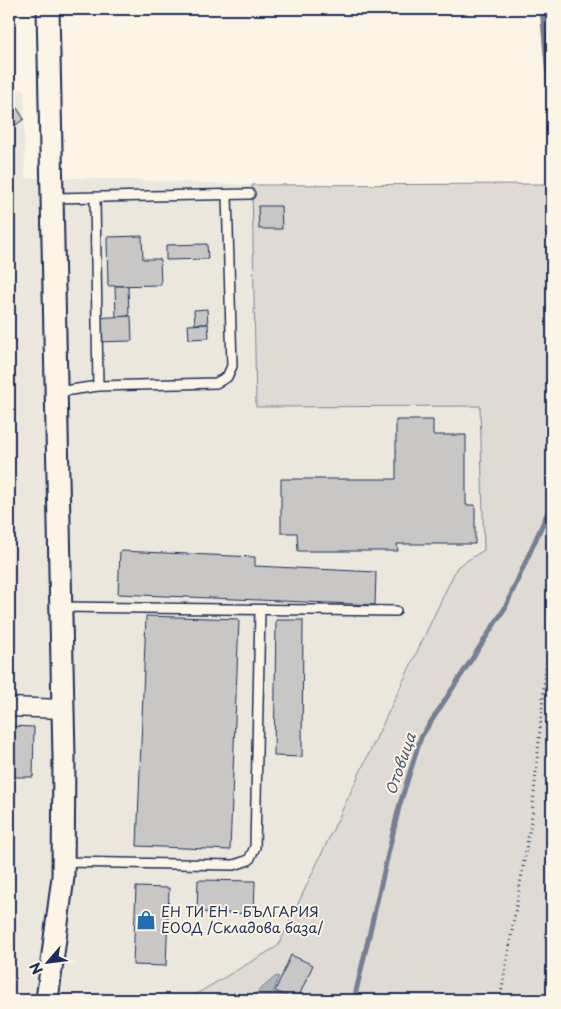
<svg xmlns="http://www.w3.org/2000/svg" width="561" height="1009" font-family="'Playpen Sans',sans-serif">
	<rect width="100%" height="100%" fill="#fcf5e5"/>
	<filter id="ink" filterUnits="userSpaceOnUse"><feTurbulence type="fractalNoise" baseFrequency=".02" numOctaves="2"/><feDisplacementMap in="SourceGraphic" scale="10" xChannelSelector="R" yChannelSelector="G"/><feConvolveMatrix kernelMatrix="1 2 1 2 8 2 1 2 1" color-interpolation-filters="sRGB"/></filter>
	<g filter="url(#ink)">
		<path fill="#ece7dc" d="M24,89L25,178H87L252,185L256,407L481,406L484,551L457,567L278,946L186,1000H9V90Z"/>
		<path fill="#dfdbd4" stroke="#7d8599" d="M552,184V1000H186L278,946L457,567L484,550L480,406L256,407L252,185Z"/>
		<path fill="#b2b4b8" stroke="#767f94" d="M276,976L279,977L273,992L292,1000H248Z"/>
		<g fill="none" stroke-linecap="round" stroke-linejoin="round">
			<g stroke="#767f94" stroke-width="5">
				<path d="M542,9L552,123"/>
				<path d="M354,1000L399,807L421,737L505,608L552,503"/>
			</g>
		</g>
		<g fill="#c8c7c6" stroke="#1b2f5e">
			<path d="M9,103H14L24,119L9,130Z"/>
			<path d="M258,206H281L282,229H259Z"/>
			<path d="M142,236L143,259H160L161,285L108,286L107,237Z"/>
			<path d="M207,244L208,259L166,260V245Z"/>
			<path d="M115,286H128L129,316L116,317Z"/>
			<path d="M207,309L208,324H195L194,310Z"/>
			<path d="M131,316L132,341L93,342L92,318Z"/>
			<path d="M208,324L209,338L189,339L188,325Z"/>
			<path d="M396,420H433V435H466V505H475V544H397L398,551H298L297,533H281V479H396Z"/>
			<path d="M120,551L255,557V566L376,572L375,605L118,594Z"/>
			<path d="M146,616L239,619L230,850L137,846Z"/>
			<path d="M276,620H303L302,757L274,756Z"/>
			<path d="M9,726L34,727L33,777H9Z"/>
			<path d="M198,880L255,881L254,914L197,912Z"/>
			<path d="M136,887L169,888L166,966L133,965Z"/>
			<path d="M291,955L313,965L297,1000L275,991Z"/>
		</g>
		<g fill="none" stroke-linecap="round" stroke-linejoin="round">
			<defs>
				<g id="service">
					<path d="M53,198L250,194"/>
					<path d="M95,198L98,386"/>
					<path d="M57,392L98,386L216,383L227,377L232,366L227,195"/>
					<path d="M61,607L396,611"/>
					<path d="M63,862L234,865L249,860L255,847L260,610"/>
				</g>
				<path id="minor" d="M9,707L63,709"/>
				<path id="tertiary" d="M47,1000L63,877L64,757L48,9"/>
			</defs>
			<use href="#service" stroke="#1b2f5e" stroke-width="12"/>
			<use href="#minor" stroke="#1b2f5e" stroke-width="21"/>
			<use href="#tertiary" stroke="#1b2f5e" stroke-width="25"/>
			<path stroke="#1b2f5e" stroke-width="3" stroke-dasharray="1 4" stroke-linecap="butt" d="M500,1000L532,815L548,644L552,641"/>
			<use href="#service" stroke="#fcf5e5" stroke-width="9"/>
			<use href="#minor" stroke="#fcf5e5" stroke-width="18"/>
			<use href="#tertiary" stroke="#fcf5e5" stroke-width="21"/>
		</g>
	</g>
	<defs>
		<symbol id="shop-bare" viewBox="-9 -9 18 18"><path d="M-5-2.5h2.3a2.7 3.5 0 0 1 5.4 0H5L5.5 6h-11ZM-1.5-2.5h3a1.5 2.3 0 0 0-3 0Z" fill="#1f6fb2" stroke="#fcf5e5" stroke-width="2.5" paint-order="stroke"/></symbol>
	</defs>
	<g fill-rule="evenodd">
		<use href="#shop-bare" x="132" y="906" width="28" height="28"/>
	</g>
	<g text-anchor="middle" stroke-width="4" stroke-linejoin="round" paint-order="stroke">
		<g font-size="14" fill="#1b2f5e" stroke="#fcf5e5" text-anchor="start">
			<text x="161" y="917">ЕН ТИ ЕН - БЪЛГАРИЯ<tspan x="161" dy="16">ЕООД /Складова база/</tspan></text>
		</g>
		<g font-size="15" font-style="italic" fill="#485779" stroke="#fcf5e5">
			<text transform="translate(401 764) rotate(-71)" y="5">Отовица</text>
		</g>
	</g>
	<rect width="561" height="1009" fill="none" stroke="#fcf5e5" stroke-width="30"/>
	<rect x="15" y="15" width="531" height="979" fill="none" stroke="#1b2f5e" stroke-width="2" filter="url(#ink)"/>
	<g transform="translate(48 962) rotate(242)" stroke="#fcf5e5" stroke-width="4" paint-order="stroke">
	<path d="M0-4L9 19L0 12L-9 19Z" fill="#1b2f5e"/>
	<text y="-8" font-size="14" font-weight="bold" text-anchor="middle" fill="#1b2f5e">N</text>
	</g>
</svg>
